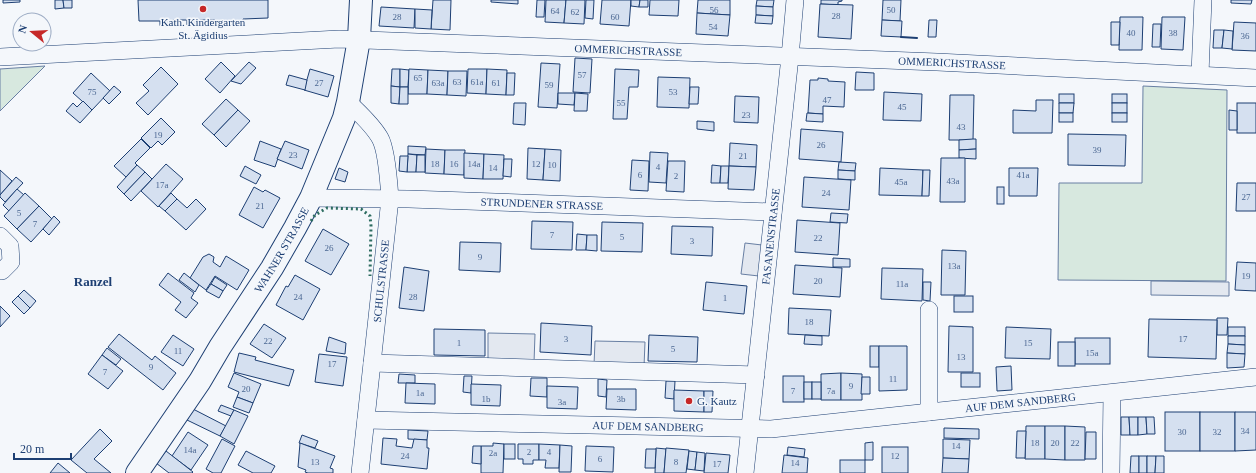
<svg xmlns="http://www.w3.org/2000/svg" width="1256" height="473" font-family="Georgia,serif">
	<rect width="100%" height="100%" fill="#f4f7fb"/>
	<g fill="#d7e8df" stroke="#687fa3">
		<path d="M45,66L0,111V69Z"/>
		<path d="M1143,86L1227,90L1226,281L1058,280L1059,183H1142Z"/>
	</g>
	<g fill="#e3e8f0" stroke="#687fa3">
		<path d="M745,243L762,245L759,276L741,274Z"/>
		<path d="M1151,281L1229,282V296L1151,295Z"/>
		<path d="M488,333L535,334L534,363H488Z"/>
		<path d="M595,341L645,342L644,367L594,365Z"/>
	</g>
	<g fill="#d5e0f0" stroke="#1d3f73">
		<path d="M3,0H20V2L3,3Z"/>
		<path d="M55,0H63L64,8L55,9Z"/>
		<path d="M63,0H72V8H64Z"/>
		<path d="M138,0H268V18L243,19V24L215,25V20H200V25H187V20H173V26H160V21H139Z"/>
		<path d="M433,0H451L450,30L431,29Z"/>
		<path d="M491,0H518V4L491,2Z"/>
		<path d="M537,0H545L544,17H536Z"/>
		<path d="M546,0H566L564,23L545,22Z"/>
		<path d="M566,0H585L584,24L564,23Z"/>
		<path d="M586,0H594L593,19L585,18Z"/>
		<path d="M602,0H631L629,26L600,24Z"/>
		<path d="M631,0H640L639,7L631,6Z"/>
		<path d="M640,0H648V7H639Z"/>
		<path d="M650,0H679L678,16L649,15Z"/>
		<path d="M698,0H730V15L697,13Z"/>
		<path d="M757,0H774L773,7L756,6Z"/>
		<path d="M821,0H842V1L838,2V5L821,4Z"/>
		<path d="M883,0H901L900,21L882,20Z"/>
		<path d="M1231,0H1252L1251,4L1231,3Z"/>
		<path d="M820,4L853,5L851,39L818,37Z"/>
		<path d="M756,6L773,7V16L756,15Z"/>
		<path d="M381,7L415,9L414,28L379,26Z"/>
		<path d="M415,9L432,10L431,29L415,28Z"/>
		<path d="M697,13L730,15L728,36L696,34Z"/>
		<path d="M756,15L773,16L772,24L755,23Z"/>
		<path d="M1120,17H1143L1142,50H1119Z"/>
		<path d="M1162,17H1185L1183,50L1161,49Z"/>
		<path d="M882,20L902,21L901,37L881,36Z"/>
		<path d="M929,20H937L936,37H928Z"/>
		<path d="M1111,22H1120L1119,45H1111Z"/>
		<path d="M1234,22L1256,23V51L1232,50Z"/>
		<path d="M1153,24H1161L1160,47H1152Z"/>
		<path d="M1214,30H1224L1222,48H1213Z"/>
		<path d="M1224,30L1233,31L1232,49L1222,48Z"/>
		<path d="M575,58L592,59L590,93L573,92Z"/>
		<path d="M221,62L235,76L220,93L205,79Z"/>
		<path d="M249,62L256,68L241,84L231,81Z"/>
		<path d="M541,63L560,64L557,108L538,107Z"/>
		<path d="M161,67L178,84L148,115L136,103L149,91L143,85Z"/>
		<path d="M310,69L334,76L328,97L304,90Z"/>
		<path d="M392,69H400V87L391,86Z"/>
		<path d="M400,69L409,70L408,87H400Z"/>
		<path d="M409,69L428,70L427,94H408Z"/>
		<path d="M468,69H487L486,94L467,93Z"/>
		<path d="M487,69L507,70L506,95L486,94Z"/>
		<path d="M615,69L639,70L638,87H629L627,119H613Z"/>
		<path d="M428,70L448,71L447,95L427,94Z"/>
		<path d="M448,71H467L466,96L447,95Z"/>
		<path d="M856,72L874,73V90H855Z"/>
		<path d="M91,73L110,91L92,110L73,93Z"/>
		<path d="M507,73H515L514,95H506Z"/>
		<path d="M289,75L307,80L305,90L286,85Z"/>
		<path d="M658,77L690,78L689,108L657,107Z"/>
		<path d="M818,78L828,79V81L845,82L844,107L823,106V114L808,113L810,80H818Z"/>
		<path d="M114,86L121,92L109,104L103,98Z"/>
		<path d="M391,86L400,87L399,104L391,103Z"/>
		<path d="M400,87H408V104H399Z"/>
		<path d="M690,87H699L698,104H689Z"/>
		<path d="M884,92L922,94L921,121L883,120Z"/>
		<path d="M558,93H575L574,105L558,104Z"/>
		<path d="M575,93L588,94L587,111H574Z"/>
		<rect x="1059" y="94" width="15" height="9"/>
		<rect x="1112" y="94" width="15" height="9"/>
		<path d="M950,95H974L973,140H949Z"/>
		<path d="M735,96L759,97L758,123L734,122Z"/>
		<path d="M226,99L238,110L214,135L202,124Z"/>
		<path d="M1036,100H1053L1052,133H1013V110L1036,111Z"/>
		<path d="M83,101L92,110L80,123L66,111L73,103L77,107Z"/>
		<path d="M514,103H526L525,125L513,124Z"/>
		<path d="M1059,103H1074L1073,113H1059Z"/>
		<rect x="1112" y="103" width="15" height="10"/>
		<rect x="1237" y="103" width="19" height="30"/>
		<path d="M238,110L250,121L226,147L214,135Z"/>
		<path d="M1229,110L1237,111V130H1229Z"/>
		<path d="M807,113L823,114V122L806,121Z"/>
		<rect x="1059" y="113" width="14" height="9"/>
		<rect x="1112" y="113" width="15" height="9"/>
		<path d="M161,118L175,132L162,145L158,141L151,148L141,138Z"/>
		<path d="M697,121L714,122V131L697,129Z"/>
		<path d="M801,129L843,132L841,162L799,159Z"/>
		<path d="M1068,134L1126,135L1125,166L1068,165Z"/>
		<path d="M141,139L150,148L135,163L137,165L126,177L114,166Z"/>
		<path d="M973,139H976V149L959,150V140Z"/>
		<path d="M260,141L281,149L275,167L254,160Z"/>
		<path d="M285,141L309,150L302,169L277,159Z"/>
		<path d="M730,143L757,145L756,167L729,166Z"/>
		<path d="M408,146L426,147L425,155L408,154Z"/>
		<path d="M528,148L545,149L543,180L527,179Z"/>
		<path d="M426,149L445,150L444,174L425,173Z"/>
		<path d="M545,149L561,150L560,181L543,180Z"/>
		<path d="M976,149V159L959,158V150Z"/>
		<path d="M445,150H465L464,175L444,174Z"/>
		<path d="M650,152L668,153L666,183L649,182Z"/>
		<path d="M464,153L484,154L483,179L464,178Z"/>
		<path d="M408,154L417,155L416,172H407Z"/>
		<path d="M484,154L504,155L503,179H483Z"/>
		<path d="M417,155H425V172H416Z"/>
		<path d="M400,156H408L407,172L399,171Z"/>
		<path d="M941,158H965V202H940Z"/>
		<path d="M504,159H512L511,177L503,176Z"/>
		<path d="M632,160L649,161L648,191L630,190Z"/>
		<path d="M668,161H685L684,192L666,191Z"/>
		<path d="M839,162L856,163L855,171L838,170Z"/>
		<path d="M166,164L183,179L158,207L141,191Z"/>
		<path d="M137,165L145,172L124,194L117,187Z"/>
		<path d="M712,165L721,166L720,183H711Z"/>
		<path d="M245,166L261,175L256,184L240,176Z"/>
		<path d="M721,166H729L728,183H720Z"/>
		<path d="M729,166L756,167L754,190L728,189Z"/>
		<path d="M339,168L348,172L345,182L335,179Z"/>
		<path d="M880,168L923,170L922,196L879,195Z"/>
		<path d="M1009,168H1038L1037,196H1009Z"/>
		<path d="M0,170L12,181L0,195Z"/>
		<path d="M838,170L855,171V180L838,179Z"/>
		<path d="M923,170H930L929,196H922Z"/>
		<path d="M145,172L152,179L131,201L124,194Z"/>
		<path d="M16,177L23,183L5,202L0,197V195Z"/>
		<path d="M804,177L851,180L849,210L802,207Z"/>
		<path d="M1237,183H1256V211H1236Z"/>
		<path d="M254,187L263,192L265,190L280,198L263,228L239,215Z"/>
		<rect x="997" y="187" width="7" height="17"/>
		<path d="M17,189L24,195L9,211L3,205Z"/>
		<path d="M25,193L39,206L17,229L4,216Z"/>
		<path d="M171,193L177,199L165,211L159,206Z"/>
		<path d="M177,199L187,208L196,199L206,209L186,230L165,211Z"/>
		<path d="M39,206L52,219L31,242L17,229Z"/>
		<path d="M831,213L848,214L847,223L830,222Z"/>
		<path d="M54,216L60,222L49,235L43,229Z"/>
		<path d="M797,220L840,223L838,255L795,252Z"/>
		<path d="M532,221L573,222L572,250L531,249Z"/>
		<path d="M602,222L643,223L642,252L601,251Z"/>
		<path d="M672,226L713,227L712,256L671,254Z"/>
		<path d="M323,229L349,244L331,275L305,261Z"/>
		<path d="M577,234L587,235L586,250H576Z"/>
		<path d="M587,235H597V251L586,250Z"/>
		<path d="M460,242L501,243L500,272L459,270Z"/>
		<path d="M942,250L966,251L965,295H941Z"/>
		<path d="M209,254L214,257L213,262L220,267L226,256L249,270L237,290L215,276L206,290L190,278L203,257Z"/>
		<path d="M833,258L850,259V267H833Z"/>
		<path d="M1237,262L1256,263V291L1235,290Z"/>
		<path d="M795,265L842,268L840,297L793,294Z"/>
		<path d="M404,267L429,271L424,311L399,308Z"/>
		<path d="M882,268L923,269L922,301L881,299Z"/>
		<path d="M168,273L194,293L191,298L198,303L186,318L175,310L181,302L159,285Z"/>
		<path d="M184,273L199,285L195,292L179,280Z"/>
		<path d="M295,275L320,289L303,320L276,305L286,286L288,287Z"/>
		<path d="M215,277L227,285L223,291L211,284Z"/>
		<path d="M706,282L747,286L744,314L703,310Z"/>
		<path d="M923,282H931L930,301L923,300Z"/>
		<path d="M211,284L223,291L219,298L206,291Z"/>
		<path d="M24,290L36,301L30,308L18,296Z"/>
		<path d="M18,296L30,308L24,314L12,302Z"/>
		<rect x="954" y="296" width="19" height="16"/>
		<path d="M0,306L10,316L0,327Z"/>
		<path d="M789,308L831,310L829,336L788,334Z"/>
		<path d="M1217,318H1228L1227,335H1217Z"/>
		<path d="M1149,319L1217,320L1216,359L1148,357Z"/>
		<path d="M541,323L592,326L591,355L540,352Z"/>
		<path d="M264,324L286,338L272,358L250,344Z"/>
		<path d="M949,326L973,327V372H948Z"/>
		<path d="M1006,327L1051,329L1050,359L1005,358Z"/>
		<rect x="1228" y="327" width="17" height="9"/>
		<path d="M434,329L485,330V356L434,355Z"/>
		<path d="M119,334L152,360L155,356L176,373L163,390L108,347Z"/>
		<path d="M173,335L194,349L183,366L161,352Z"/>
		<path d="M649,335L698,337L697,362L648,361Z"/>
		<path d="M805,335L822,336V345L804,344Z"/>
		<path d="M1228,336H1245V345L1228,344Z"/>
		<path d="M329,337L346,343L345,354L326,351Z"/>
		<rect x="1075" y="338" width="35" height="26"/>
		<rect x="1058" y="342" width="17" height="24"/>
		<path d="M1228,344L1245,345V354L1227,353Z"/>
		<rect x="870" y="346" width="9" height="21"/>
		<path d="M879,346H907V390L879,391Z"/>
		<path d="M107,348L121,359L116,365L102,355Z"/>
		<path d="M239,353L256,357L255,360L294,370L289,386L234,372Z"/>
		<path d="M1227,353L1245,354L1244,367L1227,368Z"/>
		<path d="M319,354L347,357L343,386L315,382Z"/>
		<path d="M102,355L123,371L108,389L88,374Z"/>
		<path d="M1011,366L1012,390L997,391L996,367Z"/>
		<path d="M234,373L261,384L253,403L237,397L239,392L228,387Z"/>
		<path d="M841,373V400H821V374Z"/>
		<path d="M841,373L862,374V400H841Z"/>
		<rect x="961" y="373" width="19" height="14"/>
		<path d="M399,374L415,375V383H398Z"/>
		<path d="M464,376H472L471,393L463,392Z"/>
		<rect x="783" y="376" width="21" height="26"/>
		<path d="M862,377H870V394H861Z"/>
		<path d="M531,378H547V397L530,396Z"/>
		<path d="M598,379L607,380L606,397L598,396Z"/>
		<path d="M666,381H675L674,399L665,398Z"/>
		<rect x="804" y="382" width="8" height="17"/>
		<rect x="812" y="382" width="9" height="17"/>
		<path d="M406,383L435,384V404L405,403Z"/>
		<path d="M471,384L501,385L500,406L471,405Z"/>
		<path d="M547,386L578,387L577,409L547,408Z"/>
		<path d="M607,389H636V410L606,409Z"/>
		<path d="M674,390L704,391V412L674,411Z"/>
		<path d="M704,391H713L712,412H704Z"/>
		<path d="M237,397L253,403L249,413L233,407Z"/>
		<path d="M221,405L234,410L231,416L218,411Z"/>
		<path d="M193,409L226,426L220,436L187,420Z"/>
		<path d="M234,410L248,416L234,444L220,436Z"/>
		<rect x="1165" y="412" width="35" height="39"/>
		<rect x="1200" y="412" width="35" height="39"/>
		<path d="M1235,412H1256V450L1235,451Z"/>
		<path d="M1121,417H1129L1130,435H1121Z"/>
		<path d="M1129,417H1138V435H1130Z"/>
		<path d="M1138,417H1146L1147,434L1138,435Z"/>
		<path d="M1146,417H1154L1155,434H1147Z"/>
		<path d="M1026,426H1045V459H1025Z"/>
		<path d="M1045,426H1065V460L1045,459Z"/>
		<path d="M1065,426L1085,427V460H1065Z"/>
		<path d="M944,428L979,429V439L944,438Z"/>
		<path d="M100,429L112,441L94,459L111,473H87L71,460Z"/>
		<path d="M408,430L428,431L427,440L408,439Z"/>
		<path d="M1017,431H1026L1025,458H1016Z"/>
		<path d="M188,432L208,445L191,470L172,456Z"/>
		<path d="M1086,432H1096V459H1085Z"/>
		<path d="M302,435L318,441L315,448L299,443Z"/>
		<path d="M383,438L397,439L396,446L412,448L414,439L427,440V448H429L427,469L381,464Z"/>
		<path d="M222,439L235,446L221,473H213L206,469Z"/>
		<path d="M943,439L970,440L969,459L943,458Z"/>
		<path d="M873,442V460H865V443Z"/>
		<path d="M300,443L335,456L330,468L333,469V473H308L305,472L306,470L298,467Z"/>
		<path d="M493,443L504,444L503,473H481V446H493Z"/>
		<rect x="504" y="444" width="11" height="15"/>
		<path d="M518,444H539V460H533V464H523V459H518Z"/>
		<path d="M539,444L560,445L559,468H545L546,460H539Z"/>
		<path d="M560,445L572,446L571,472H559Z"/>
		<path d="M473,446H481V464L472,463Z"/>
		<path d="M586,446L614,447L613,472L585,471Z"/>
		<path d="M788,447L805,449L804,457L787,455Z"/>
		<rect x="882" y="447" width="26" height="26"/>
		<path d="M656,448L666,449L664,473H655Z"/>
		<path d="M666,448L689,450L686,473H664Z"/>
		<path d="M646,449H656L655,468H645Z"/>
		<path d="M166,451L193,472L192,473H169L156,463Z"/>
		<path d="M246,451L275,466L271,473H253L238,465Z"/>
		<path d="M689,451L697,452L695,470L687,469Z"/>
		<path d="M697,452L705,453L704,471L695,470Z"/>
		<path d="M706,453L730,455L728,473H704Z"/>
		<path d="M784,455L808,458L807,473H782Z"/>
		<path d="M1131,456H1139V473H1130Z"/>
		<rect x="1139" y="456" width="8" height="17"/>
		<path d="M1147,456H1156L1155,473H1147Z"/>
		<path d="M1156,456H1164V473H1155Z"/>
		<path d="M943,458L969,459L968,473H942Z"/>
		<rect x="840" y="460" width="25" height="13"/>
		<path d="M58,463L70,473H50Z"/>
	</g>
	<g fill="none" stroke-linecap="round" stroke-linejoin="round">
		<defs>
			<g id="street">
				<path id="s1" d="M0,57L339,39L937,62L1256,78"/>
				<path d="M1200,74L1203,0"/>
				<path d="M348,102C359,113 372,124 380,138C387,150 389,185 390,199L360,473"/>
				<path id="s2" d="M311,198L409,199L773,212"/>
				<path d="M0,236L10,246L11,262L2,271H0"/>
				<path d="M372,363L756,375"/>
				<path d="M929,412V310"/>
				<path id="s3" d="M366,420L771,429L1256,377"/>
				<path id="s4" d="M745,473L790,57L795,0"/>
				<path d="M1111,473L1112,393"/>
			</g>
			<g id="secondary">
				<path id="s5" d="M137,473L200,381L220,347L272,268L295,228L311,198L344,118L348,102L359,39L361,0"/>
			</g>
		</defs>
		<use href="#street" stroke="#1d3f73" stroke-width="18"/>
		<use href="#secondary" stroke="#1d3f73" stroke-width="24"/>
		<use href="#street" stroke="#f4f7fb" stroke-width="17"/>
		<use href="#secondary" stroke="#f4f7fb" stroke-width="22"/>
		<path stroke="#2c6c60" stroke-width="3" stroke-dasharray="2 3" stroke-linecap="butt" d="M311,221L315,215L327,208L361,209L370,216L371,226L370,276"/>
		<path stroke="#1d3f73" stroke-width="2" d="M901,37L917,38"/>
	</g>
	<g fill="#c62828" stroke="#f4f7fb" stroke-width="1.5">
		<circle cx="203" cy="9" r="4"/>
		<circle cx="689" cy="401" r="4"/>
	</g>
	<g text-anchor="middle" stroke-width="3" stroke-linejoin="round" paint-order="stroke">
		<g font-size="9" fill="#4b6792">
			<text x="714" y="13">56</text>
			<text x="891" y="13">50</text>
			<text x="555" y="14">64</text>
			<text x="575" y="15">62</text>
			<text x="836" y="19">28</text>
			<text x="397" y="20">28</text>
			<text x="615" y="20">60</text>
			<text x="713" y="30">54</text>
			<text x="1131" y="36">40</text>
			<text x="1173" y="36">38</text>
			<text x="1245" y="39">36</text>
			<text x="582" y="78">57</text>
			<text x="418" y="81">65</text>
			<text x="457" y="85">63</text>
			<text x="477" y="85">61a</text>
			<text x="319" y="86">27</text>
			<text x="438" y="86">63a</text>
			<text x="496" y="86">61</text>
			<text x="549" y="88">59</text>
			<text x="92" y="95">75</text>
			<text x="673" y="95">53</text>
			<text x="827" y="103">47</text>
			<text x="621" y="106">55</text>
			<text x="902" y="110">45</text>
			<text x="746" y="118">23</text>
			<text x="961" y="130">43</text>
			<text x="158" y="138">19</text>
			<text x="821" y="148">26</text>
			<text x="1097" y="153">39</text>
			<text x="293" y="158">23</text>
			<text x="743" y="159">21</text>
			<text x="435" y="167">18</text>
			<text x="454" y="167">16</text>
			<text x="474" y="167">14a</text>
			<text x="536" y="167">12</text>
			<text x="552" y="168">10</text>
			<text x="658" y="170">4</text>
			<text x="493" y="171">14</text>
			<text x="640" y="178">6</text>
			<text x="1023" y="178">41a</text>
			<text x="676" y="179">2</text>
			<text x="953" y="184">43a</text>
			<text x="901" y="185">45a</text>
			<text x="162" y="188">17a</text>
			<text x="826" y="196">24</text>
			<text x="1246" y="200">27</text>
			<text x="260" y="209">21</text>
			<text x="19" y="216">5</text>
			<text x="35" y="227">7</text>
			<text x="552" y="238">7</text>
			<text x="622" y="240">5</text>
			<text x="818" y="241">22</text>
			<text x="692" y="244">3</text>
			<text x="329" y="251">26</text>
			<text x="480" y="260">9</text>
			<text x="954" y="269">13a</text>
			<text x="1246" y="279">19</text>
			<text x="818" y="284">20</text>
			<text x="902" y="287">11a</text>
			<text x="298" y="300">24</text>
			<text x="413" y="300">28</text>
			<text x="725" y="301">1</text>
			<text x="809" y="325">18</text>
			<text x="566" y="342">3</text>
			<text x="1183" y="342">17</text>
			<text x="268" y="344">22</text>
			<text x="459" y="346">1</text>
			<text x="1028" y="346">15</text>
			<text x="673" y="352">5</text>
			<text x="178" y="354">11</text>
			<text x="1092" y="356">15a</text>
			<text x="961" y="360">13</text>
			<text x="332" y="367">17</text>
			<text x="151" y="370">9</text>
			<text x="105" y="375">7</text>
			<text x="893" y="382">11</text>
			<text x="851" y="389">9</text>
			<text x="246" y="392">20</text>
			<text x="793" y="394">7</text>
			<text x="831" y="394">7a</text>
			<text x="420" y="396">1a</text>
			<text x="486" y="402">1b</text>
			<text x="621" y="402">3b</text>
			<text x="562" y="405">3a</text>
			<text x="1245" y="434">34</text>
			<text x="1182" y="435">30</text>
			<text x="1217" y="435">32</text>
			<text x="1035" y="446">18</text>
			<text x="1055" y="446">20</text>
			<text x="1075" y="446">22</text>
			<text x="956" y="449">14</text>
			<text x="190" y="453">14a</text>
			<text x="529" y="455">2</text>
			<text x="549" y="455">4</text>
			<text x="493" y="456">2a</text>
			<text x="405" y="459">24</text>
			<text x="895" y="459">12</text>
			<text x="600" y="462">6</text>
			<text x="315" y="465">13</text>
			<text x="676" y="465">8</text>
			<text x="795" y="466">14</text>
			<text x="717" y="467">17</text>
		</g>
		<g font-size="11" fill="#1d3f73" stroke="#f4f7fb">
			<text x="203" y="26">Kath. Kindergarten<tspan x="203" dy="13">St. Ägidius</tspan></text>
			<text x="697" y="405" text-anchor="start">G. Kautz</text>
		</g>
		<g font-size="11" fill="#1d3f73" stroke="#f4f7fb">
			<text dy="4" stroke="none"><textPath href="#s1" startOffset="629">OMMERICHSTRASSE</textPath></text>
			<text dy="4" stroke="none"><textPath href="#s1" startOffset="953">OMMERICHSTRASSE</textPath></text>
			<text dy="4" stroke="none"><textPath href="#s2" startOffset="231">STRUNDENER STRASSE</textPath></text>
			<text dy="4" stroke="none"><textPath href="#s4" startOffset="238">FASANENSTRASSE</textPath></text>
			<text dy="4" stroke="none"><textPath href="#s5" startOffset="266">WAHNER STRASSE</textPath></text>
			<text transform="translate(381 281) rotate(-84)" y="4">SCHULSTRASSE</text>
			<text dy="4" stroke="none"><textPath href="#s3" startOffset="656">AUF DEM SANDBERG</textPath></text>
			<text dy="4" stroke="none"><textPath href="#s3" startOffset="282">AUF DEM SANDBERG</textPath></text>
		</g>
		<g font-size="13" font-weight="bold" fill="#1d3f73" stroke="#f4f7fb">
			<text x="93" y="286">Ranzel</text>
		</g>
	</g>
	<g transform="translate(32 32) rotate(288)"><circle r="19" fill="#f4f7fb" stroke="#9eadc5"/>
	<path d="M0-3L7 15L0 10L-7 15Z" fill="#c62828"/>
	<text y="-6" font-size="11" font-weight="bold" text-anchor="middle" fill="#1d3f73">N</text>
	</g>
	<path d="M14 453v6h57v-6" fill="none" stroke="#1d3f73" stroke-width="2"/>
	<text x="20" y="453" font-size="12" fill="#1d3f73" stroke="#f4f7fb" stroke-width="3" paint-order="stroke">20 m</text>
</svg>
